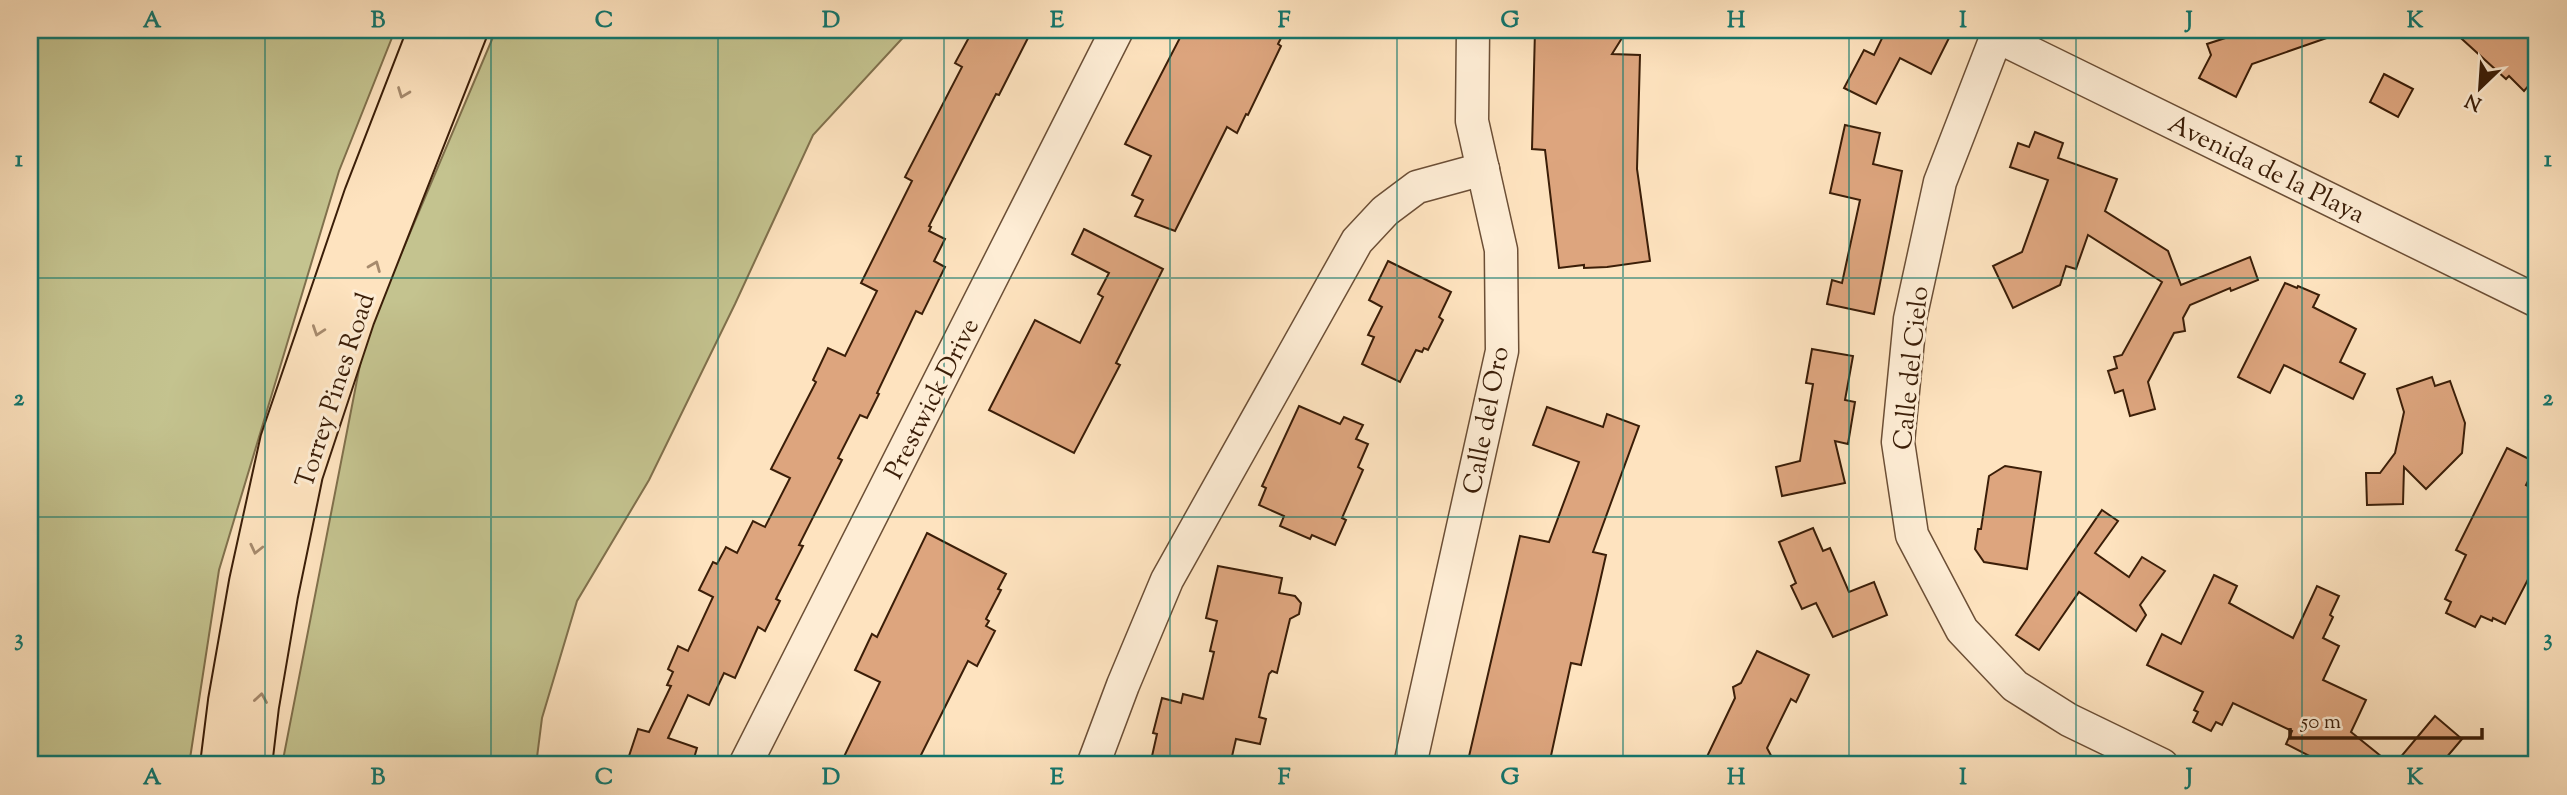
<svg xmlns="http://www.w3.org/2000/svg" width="2567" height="795" font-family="'Sorts Mill Goudy',serif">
	<rect width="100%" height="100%" fill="#fee3bf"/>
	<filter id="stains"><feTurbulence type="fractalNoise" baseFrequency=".00286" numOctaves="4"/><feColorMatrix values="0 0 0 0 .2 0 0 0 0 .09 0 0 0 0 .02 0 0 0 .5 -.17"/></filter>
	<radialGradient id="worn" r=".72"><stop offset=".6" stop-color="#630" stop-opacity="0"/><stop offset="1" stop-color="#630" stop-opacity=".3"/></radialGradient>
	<g fill="#c4c38f" stroke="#80704c" stroke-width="2">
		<path d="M30,30H395L339,171L219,570L189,765H30Z"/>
		<path d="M496,30H910L813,135L735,304L649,480L577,601L542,718L536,765H282L365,339Z"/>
	</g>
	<g fill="#dda57e" stroke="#3b1e08" stroke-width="2">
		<path d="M973,30H1032L999,95L996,94L929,226L931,227L929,231L945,239L934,261L945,267L922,314L916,311L877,393L879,394L867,418L860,415L838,458L842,460L799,545L803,546L776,599L780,601L765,631L758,627L735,678L724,673L709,705L688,695L668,738L697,748L692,765H635L636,761L628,759L638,729L649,732L671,686L667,685L673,672L668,669L678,646L688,651L713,597L699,590L713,562L717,564L726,547L737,553L753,521L765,527L790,478L771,469L816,382L813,380L828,348L845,356L877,291L861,283L912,181L905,177L962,67L955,63Z"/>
		<path d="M1184,30H1285L1278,44L1281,46L1248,115L1246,114L1237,133L1227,127L1175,231L1135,216L1143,200L1132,195L1151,156L1125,144Z"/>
		<path d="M1535,30H1627L1612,54L1640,55L1637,169L1650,261L1607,267L1584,268V265L1559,268L1545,150L1532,149Z"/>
		<path d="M1894,30H1953L1931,74L1900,58L1876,104L1844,88L1864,50L1874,55L1884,34L1890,37Z"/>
		<path d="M2250,30H2341V33L2252,64L2236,97L2199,78L2211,55L2207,44Z"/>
		<path d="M2452,30H2537V76L2524,91L2509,76L2506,79Z"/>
		<path d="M2384,74L2413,89L2398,117L2370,102Z"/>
		<path d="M1845,125L1880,133L1873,164L1902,171L1874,314L1827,304L1832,280L1842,283L1860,200L1830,193Z"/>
		<path d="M2035,132L2063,143L2058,158L2117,179L2105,211L2168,251L2181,285L2250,257L2258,280L2231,291L2230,288L2190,305L2183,318L2185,331L2174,333L2148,382L2155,409L2130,416L2123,390L2115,393L2108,371L2117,368L2114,357L2122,355L2162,282L2088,235L2076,269L2066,266L2060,285L2013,308L1993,266L2022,252L2048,180L2010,167L2018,143L2029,147Z"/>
		<path d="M1084,229L1163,269L1116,363L1120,365L1074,453L989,410L1035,320L1080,343L1103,297L1098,294L1109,273L1072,254Z"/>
		<path d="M1388,261L1451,292L1439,317L1443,320L1428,350L1424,348L1422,352L1416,350L1400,382L1362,364L1374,337L1368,335L1382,307L1369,300Z"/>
		<path d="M2285,283L2297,288L2298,286L2319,295L2313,307L2356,329L2340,362L2365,374L2353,399L2284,365L2270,393L2238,377Z"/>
		<path d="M1812,349L1853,356L1845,400L1855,402L1848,444L1835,441L1845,483L1782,496L1776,467L1800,461L1813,384L1806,383Z"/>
		<path d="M2432,377L2435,386L2450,381L2465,423L2462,453L2426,489L2404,467L2403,504L2367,505L2366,473H2380L2395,453L2404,412L2397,389Z"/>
		<path d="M1299,406L1340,424L1344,417L1363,425L1356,439L1368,444L1358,467L1363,470L1342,518L1346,520L1335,545L1312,535L1310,539L1280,526L1284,516L1259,505L1266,488L1262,486Z"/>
		<path d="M1547,407L1603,427L1607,414L1639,426L1593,552L1606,555L1581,665L1571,663L1549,765H1467L1520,536L1549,542L1579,462L1533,445Z"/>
		<path d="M2507,448L2537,463L2526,485L2537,491V562L2505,624L2493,618L2492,621L2481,616L2475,627L2446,613L2451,602L2445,599L2466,555L2456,550Z"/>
		<path d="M2005,466L2041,472L2027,569L1984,562L1975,549L1978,529H1981L1989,476Z"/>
		<path d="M2102,510L2118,521L2095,553L2129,577L2142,557L2165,571L2140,605L2146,615L2136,631L2079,592L2039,650L2016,635Z"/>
		<path d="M1813,528L1823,551L1830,548L1849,592L1874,582L1887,615L1833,637L1816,603L1802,609L1791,586L1796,583L1779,542Z"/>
		<path d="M927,533L1006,574L998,589L1001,590L986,619L989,621L986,626L995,631L977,666L968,661L916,765H840L880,682L855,670L872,634L877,637Z"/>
		<path d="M1218,566L1282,578L1279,593L1295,596L1301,603L1299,614L1290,619L1277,673L1272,671L1269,674L1259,717L1266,719L1260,744L1236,739L1230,765H1150L1157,734L1153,733L1162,698L1181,703L1183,694L1203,699L1214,652L1210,651L1217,621L1206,618Z"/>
		<path d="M2214,575L2237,586L2229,603L2293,638L2317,586L2339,596L2330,615L2333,617L2323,638L2339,646L2323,680L2366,700L2351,732L2392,765H2327L2286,744L2292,731L2233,703L2222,725L2216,722L2211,731L2193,722L2198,712L2194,710L2203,692L2147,665L2162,634L2181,644Z"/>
		<path d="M1757,651L1809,675L1796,702L1791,699L1767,748L1776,765H1703L1735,698L1733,687L1741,683Z"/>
		<path d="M2435,716L2462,739L2440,765H2394Z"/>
	</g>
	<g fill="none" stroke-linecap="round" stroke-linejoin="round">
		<defs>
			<g id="minor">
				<path d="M1999,30L1940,182L1910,319L1898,442L1912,535L1962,630L2015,686L2069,720L2162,765"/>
				<path d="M1996,36L2537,301"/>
				<path d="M745,765L1117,30"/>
				<path d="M1093,765L1123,685L1167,580L1357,241L1385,211L1417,187L1483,169"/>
				<path d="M1410,765L1502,351L1501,250L1472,121L1473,30"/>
			</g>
			<g id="major">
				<path d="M220,765L228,701L249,582L280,441L364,195L428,30"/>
				<path d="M252,765L259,706L278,595L303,474L355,317L468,30"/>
			</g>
		</defs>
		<use href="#minor" stroke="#6c4f36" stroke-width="35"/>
		<use href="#major" stroke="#3b1e08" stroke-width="42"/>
		<use href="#minor" stroke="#feedd5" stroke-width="32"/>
		<use href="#major" stroke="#fee3bf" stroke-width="38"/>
	</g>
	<defs><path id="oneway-chevron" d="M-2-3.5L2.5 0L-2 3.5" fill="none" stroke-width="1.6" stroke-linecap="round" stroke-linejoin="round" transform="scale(1.75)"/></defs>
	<g stroke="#a68a6d">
		<use href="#oneway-chevron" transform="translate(403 93) rotate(111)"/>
		<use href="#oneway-chevron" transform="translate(375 266) rotate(-68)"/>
		<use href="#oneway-chevron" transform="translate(318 331) rotate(109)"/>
		<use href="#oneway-chevron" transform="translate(256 549) rotate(103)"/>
		<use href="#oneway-chevron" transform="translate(261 698) rotate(-81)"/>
	</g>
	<path fill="none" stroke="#0f766e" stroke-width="2" stroke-opacity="0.55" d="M265,30V765M491,30V765M718,30V765M944,30V765M1170,30V765M1397,30V765M1623,30V765M1849,30V765M2076,30V765M2302,30V765M30,278H2537M30,517H2537"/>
	<g text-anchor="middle" stroke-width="6" stroke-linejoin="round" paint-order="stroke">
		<g font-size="26" fill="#3b1e08" stroke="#feedd5">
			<text transform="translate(2267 168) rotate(26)" y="9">Avenida de la Playa</text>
			<text transform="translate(1910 368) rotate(-84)" y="9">Calle del Cielo</text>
			<text transform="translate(334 390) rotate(-72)" y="9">Torrey Pines Road</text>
			<text transform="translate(931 398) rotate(-63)" y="9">Prestwick Drive</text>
			<text transform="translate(1485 420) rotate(-79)" y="9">Calle del Oro</text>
		</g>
	</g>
	<rect width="2567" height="795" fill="none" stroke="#fee3bf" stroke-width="77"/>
	<g transform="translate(2480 88) rotate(205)" stroke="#feedd5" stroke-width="5" paint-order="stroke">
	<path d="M0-5L12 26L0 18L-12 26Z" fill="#3b1e08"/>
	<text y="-10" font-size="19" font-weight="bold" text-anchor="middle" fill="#3b1e08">N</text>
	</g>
	<path d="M2290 728v10h192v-10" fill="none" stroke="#3b1e08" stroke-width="3.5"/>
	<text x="2301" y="728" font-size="21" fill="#3b1e08" stroke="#feedd5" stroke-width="5" paint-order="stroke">50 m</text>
	<rect x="38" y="38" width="2490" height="718" fill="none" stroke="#0f766e" stroke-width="2.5"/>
	<g font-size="23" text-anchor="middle" font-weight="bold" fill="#0f766e">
		<text x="152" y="27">A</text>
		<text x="378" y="27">B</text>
		<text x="604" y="27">C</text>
		<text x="831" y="27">D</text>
		<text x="1057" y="27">E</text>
		<text x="1284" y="27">F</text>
		<text x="1510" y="27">G</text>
		<text x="1736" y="27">H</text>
		<text x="1963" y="27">I</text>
		<text x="2189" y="27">J</text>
		<text x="2415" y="27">K</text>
		<text x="19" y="166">1</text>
		<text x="2548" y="166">1</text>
		<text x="19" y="405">2</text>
		<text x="2548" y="405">2</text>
		<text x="19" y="645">3</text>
		<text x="2548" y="645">3</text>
		<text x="152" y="784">A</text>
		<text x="378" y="784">B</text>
		<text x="604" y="784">C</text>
		<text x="831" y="784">D</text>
		<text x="1057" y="784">E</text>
		<text x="1284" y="784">F</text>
		<text x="1510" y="784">G</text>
		<text x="1736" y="784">H</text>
		<text x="1963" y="784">I</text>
		<text x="2189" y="784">J</text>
		<text x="2415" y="784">K</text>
	</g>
	<rect width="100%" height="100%" filter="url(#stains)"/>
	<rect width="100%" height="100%" fill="url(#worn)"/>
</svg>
